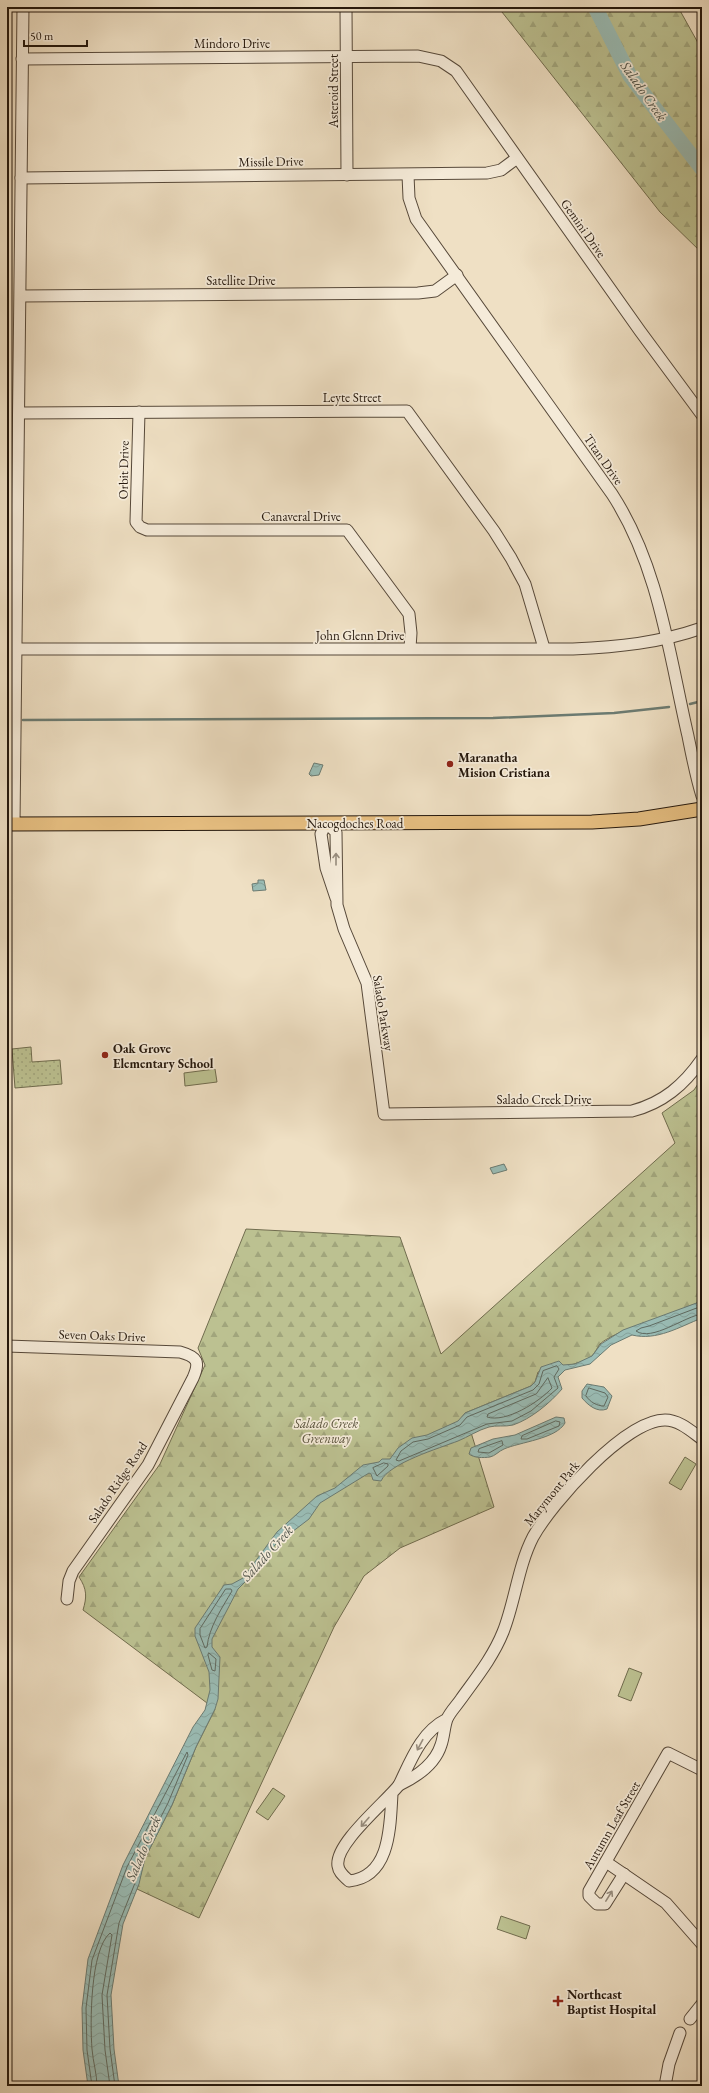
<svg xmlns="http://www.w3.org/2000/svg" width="709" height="2093" font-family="'EB Garamond',serif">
	<defs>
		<pattern id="forest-firs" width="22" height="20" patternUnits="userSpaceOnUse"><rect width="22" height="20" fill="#bcc191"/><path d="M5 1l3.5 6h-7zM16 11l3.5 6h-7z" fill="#a1a57c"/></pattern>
		<pattern id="park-dots" width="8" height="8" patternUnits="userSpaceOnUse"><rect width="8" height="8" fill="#bcc191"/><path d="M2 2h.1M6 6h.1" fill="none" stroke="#a1a57c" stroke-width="1.8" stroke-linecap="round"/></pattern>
		<pattern id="water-waves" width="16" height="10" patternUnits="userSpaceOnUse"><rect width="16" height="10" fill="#9abdb6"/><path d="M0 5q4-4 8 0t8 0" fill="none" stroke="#85a29b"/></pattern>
	</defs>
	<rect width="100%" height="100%" fill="#efe0c4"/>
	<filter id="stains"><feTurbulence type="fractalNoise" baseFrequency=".005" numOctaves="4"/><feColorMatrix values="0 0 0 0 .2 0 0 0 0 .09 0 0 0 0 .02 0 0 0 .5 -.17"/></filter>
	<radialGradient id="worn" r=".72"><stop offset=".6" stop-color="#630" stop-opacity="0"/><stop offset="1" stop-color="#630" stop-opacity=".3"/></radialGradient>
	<g fill="url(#forest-firs)" stroke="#706c4e">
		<path d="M498,7H678L702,50V253L660,212Z"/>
		<path d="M702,1078V1301L648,1323C638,1324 607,1337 600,1344C597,1348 595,1353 591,1357C580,1365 553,1368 538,1372L535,1382L531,1386L465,1413L494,1507L400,1548L364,1576L334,1627L199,1918L137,1889L145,1858L172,1805L196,1747L215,1709L83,1610C87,1597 87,1589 79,1577L160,1464L205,1365L198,1348L246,1229L400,1237L441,1354L675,1143L662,1113L694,1090Z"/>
	</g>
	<path fill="url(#park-dots)" stroke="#706c4e" d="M31,1047L32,1062L60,1060L62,1084L15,1088L12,1049Z"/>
	<g fill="#bcc191" stroke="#706c4e">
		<path d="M215,1069L217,1082L185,1086L184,1073Z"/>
		<path d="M685,1457L696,1464L681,1490L669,1483Z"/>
		<path d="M629,1668L642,1673L631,1701L618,1696Z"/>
		<path d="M273,1788L285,1796L268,1820L256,1812Z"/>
		<path d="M501,1916L530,1926L526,1939L497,1929Z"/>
	</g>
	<g fill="url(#water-waves)" stroke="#6b7b72">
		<path d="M314,763L323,765L319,775L311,776L309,774Z"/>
		<path d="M258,880H264L266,890L253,891L252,884L258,883Z"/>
		<path d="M504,1164L507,1170L493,1174L490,1168Z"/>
		<path d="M702,1301V1318C679,1327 657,1341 632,1335L611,1345L590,1364L565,1370L558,1377L562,1389C550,1403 531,1419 513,1425C505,1427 496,1425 489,1427C478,1430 468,1437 458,1441C440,1448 389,1463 381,1481L373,1480L371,1474L369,1473L320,1503L309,1519L275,1545L258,1569L238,1589L212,1639V1647L220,1657L218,1699L215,1709L196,1747L172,1805L145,1858L139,1884L123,1924L111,1995L114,2049L119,2086H88L83,2050L82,2008L88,1959L123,1865L193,1727L205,1710L210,1690L209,1672L195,1636V1628L224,1585L232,1584L243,1578L277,1532L317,1496L335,1488L363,1465L379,1462L382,1459H390L398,1448L412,1438L427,1435L458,1421L465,1413L531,1386L535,1382L541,1367L559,1361L563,1365L575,1364L592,1356L601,1344L623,1330Z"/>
		<path d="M587,1384L604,1387L612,1396L607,1409C597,1413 588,1405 582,1398V1391Z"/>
		<path d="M556,1417L564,1418L565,1423C556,1439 520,1442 504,1449C499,1451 495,1456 490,1457C483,1458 474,1458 469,1454L471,1448L493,1439L515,1435Z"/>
	</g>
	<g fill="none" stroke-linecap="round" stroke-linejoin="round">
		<g stroke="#5f6a61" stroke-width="1">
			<path d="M702,1306L649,1326L641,1328L636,1331C652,1342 685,1316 702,1314"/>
			<path d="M557,1366L559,1369L554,1377L558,1388L531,1411L512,1421L487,1424L399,1461L396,1460L401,1451L413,1442L428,1439L460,1425L467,1417L533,1390L539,1384L543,1371Z"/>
			<path d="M548,1378L552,1388C539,1402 506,1423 487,1417L488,1414L536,1394Z"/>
			<path d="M589,1388L605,1393L608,1397L604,1406C597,1406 590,1402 586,1396Z"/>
			<path d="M556,1421L560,1422L559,1426L527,1439H521L522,1436Z"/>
			<path d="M502,1441L503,1445L489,1453L478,1452L479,1449Z"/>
			<path d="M384,1463L388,1464V1466L377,1476L373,1468Z"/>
			<path d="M226,1589H231L232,1591C222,1608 209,1627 207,1647L205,1648L200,1635V1629Z"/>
			<path d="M209,1653L216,1659L215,1671L212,1670L208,1655Z"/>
			<path d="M92,2086L87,2050L86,2008L92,1960L127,1867L187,1752L188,1755L168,1803L141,1856L135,1883L119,1923L107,1995L110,2049L115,2086"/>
			<path d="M97,2086C97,2074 93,2062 92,2049C90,2024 90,1950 110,1933L112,1935L102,1995L105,2050L110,2086"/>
		</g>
		<g stroke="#6b7b72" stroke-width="2.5">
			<path d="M690,704L702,701"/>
			<path d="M23,720L493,718L614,713L669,707"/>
		</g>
		<path stroke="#9abdb6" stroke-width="15" d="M595,7L630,76L702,169"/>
		<defs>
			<g id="minor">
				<path d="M346,7L347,175"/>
				<path d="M22,59L418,56L441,61L456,71L640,331L702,415"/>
				<path d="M408,175L409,198L416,219L612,494C659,566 669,654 688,736C692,756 696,777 702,796"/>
				<path d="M21,178L487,173L501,170L517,158"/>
				<path d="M21,296L418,293L435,291L457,275"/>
				<path d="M139,412L136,522L140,527L147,530H347L409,614L411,633L410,648"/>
				<path d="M20,413L407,411L494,531L511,558L525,584L544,648"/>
				<path d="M16,649H573C618,647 659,643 702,628"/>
				<path d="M14,824L23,7"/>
				<path d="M336,898L326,868L321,834L326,823L336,832L337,905L344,929L367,983L384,1114L632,1111C663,1103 684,1085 702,1059"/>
				<path d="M7,1346L180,1352C198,1357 200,1362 193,1378L148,1465L73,1571L69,1581L67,1599"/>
				<path d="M447,1719C421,1732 411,1760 399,1785C416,1777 435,1764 441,1745C444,1737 444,1727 447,1719C450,1712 457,1705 461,1699C476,1678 493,1657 503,1632C515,1602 518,1566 533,1537C552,1503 625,1420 665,1420C679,1420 691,1431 702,1439"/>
				<path d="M392,1794C390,1825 391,1877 349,1881C344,1876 339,1873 338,1866C334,1844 386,1802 399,1785"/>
				<path d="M606,1862L666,1903L702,1944"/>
				<path d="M624,1874L605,1904H597L589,1896V1891L668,1753L702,1770"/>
				<path d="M690,2019L702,2004"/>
				<path d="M665,2086L669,2064L680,2033"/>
			</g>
			<path id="major" d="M7,824L592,822L639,819L702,809"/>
		</defs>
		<use href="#minor" stroke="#57493a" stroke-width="13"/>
		<use href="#major" stroke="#24170c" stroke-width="15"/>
		<use href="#minor" stroke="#f5ebd9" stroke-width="11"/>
		<use href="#major" stroke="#e8c082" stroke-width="13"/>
	</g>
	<defs><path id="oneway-shaft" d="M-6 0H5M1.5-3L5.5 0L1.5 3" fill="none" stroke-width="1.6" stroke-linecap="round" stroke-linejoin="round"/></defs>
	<g stroke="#978c7d">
		<use href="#oneway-shaft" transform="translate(336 859) rotate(-90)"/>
		<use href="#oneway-shaft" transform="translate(420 1745) rotate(118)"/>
		<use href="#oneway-shaft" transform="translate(365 1822) rotate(131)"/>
		<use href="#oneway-shaft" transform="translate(609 1896) rotate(-58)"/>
	</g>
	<g fill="#8f2418" stroke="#f5ebd9" stroke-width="1.5">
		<circle cx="450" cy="764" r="4"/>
		<circle cx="105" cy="1055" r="4"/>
		<path d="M556 1995h4v4h4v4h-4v4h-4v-4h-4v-4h4z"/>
	</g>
	<g text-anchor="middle" stroke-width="3.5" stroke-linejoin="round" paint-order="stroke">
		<g font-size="13" fill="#24170c" stroke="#f5ebd9">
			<text x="232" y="48">Mindoro Drive</text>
			<text transform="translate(333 91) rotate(-90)" y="5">Asteroid Street</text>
			<text transform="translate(271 161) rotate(-1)" y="5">Missile Drive</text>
			<text transform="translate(584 228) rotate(55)" y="5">Gemini Drive</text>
			<text x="241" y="285">Satellite Drive</text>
			<text x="352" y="402">Leyte Street</text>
			<text transform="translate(604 459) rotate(55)" y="5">Titan Drive</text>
			<text transform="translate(123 470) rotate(-89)" y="5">Orbit Drive</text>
			<text x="301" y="521">Canaveral Drive</text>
			<text x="360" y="640">John Glenn Drive</text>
			<text x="355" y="828">Nacogdoches Road</text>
			<text transform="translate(384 1013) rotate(81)" y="5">Salado Parkway</text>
			<text x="544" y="1104">Salado Creek Drive</text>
			<text transform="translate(102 1335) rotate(2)" y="5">Seven Oaks Drive</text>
			<text transform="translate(117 1482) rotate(-56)" y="5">Salado Ridge Road</text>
			<text transform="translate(551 1493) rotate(-51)" y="5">Marymont Park</text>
			<text transform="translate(611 1825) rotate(-60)" y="5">Autumn Leaf Street</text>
		</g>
		<g font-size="13" font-weight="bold" fill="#24170c" stroke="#f5ebd9" text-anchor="start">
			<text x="458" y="762">Maranatha<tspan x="458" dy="15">Mision Cristiana</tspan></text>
			<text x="113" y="1053">Oak Grove<tspan x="113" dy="15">Elementary School</tspan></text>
			<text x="567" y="1999">Northeast<tspan x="567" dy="15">Baptist Hospital</tspan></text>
		</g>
		<g font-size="13" font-style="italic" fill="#59523b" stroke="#f5ebd9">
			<text x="326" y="1428">Salado Creek<tspan x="326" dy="15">Greenway</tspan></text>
		</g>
		<g font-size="14" font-style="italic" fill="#4d5148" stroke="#f5ebd9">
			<text transform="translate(644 91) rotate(55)" y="5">Salado Creek</text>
			<text transform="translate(267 1553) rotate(-48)" y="5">Salado Creek</text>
			<text transform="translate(143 1848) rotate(-67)" y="5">Salado Creek</text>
		</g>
	</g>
	<rect width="709" height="2093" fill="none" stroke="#efe0c4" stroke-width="24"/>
	<rect x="8" y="8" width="693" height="2077" fill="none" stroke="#24170c" stroke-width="2"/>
	<rect x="12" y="12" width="685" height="2069" fill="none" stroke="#24170c"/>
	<path d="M24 40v6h63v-6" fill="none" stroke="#24170c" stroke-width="2"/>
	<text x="30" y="40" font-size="12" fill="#24170c" stroke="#f5ebd9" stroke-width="3" paint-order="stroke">50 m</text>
	<rect width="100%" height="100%" filter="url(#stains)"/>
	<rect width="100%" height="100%" fill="url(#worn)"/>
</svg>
